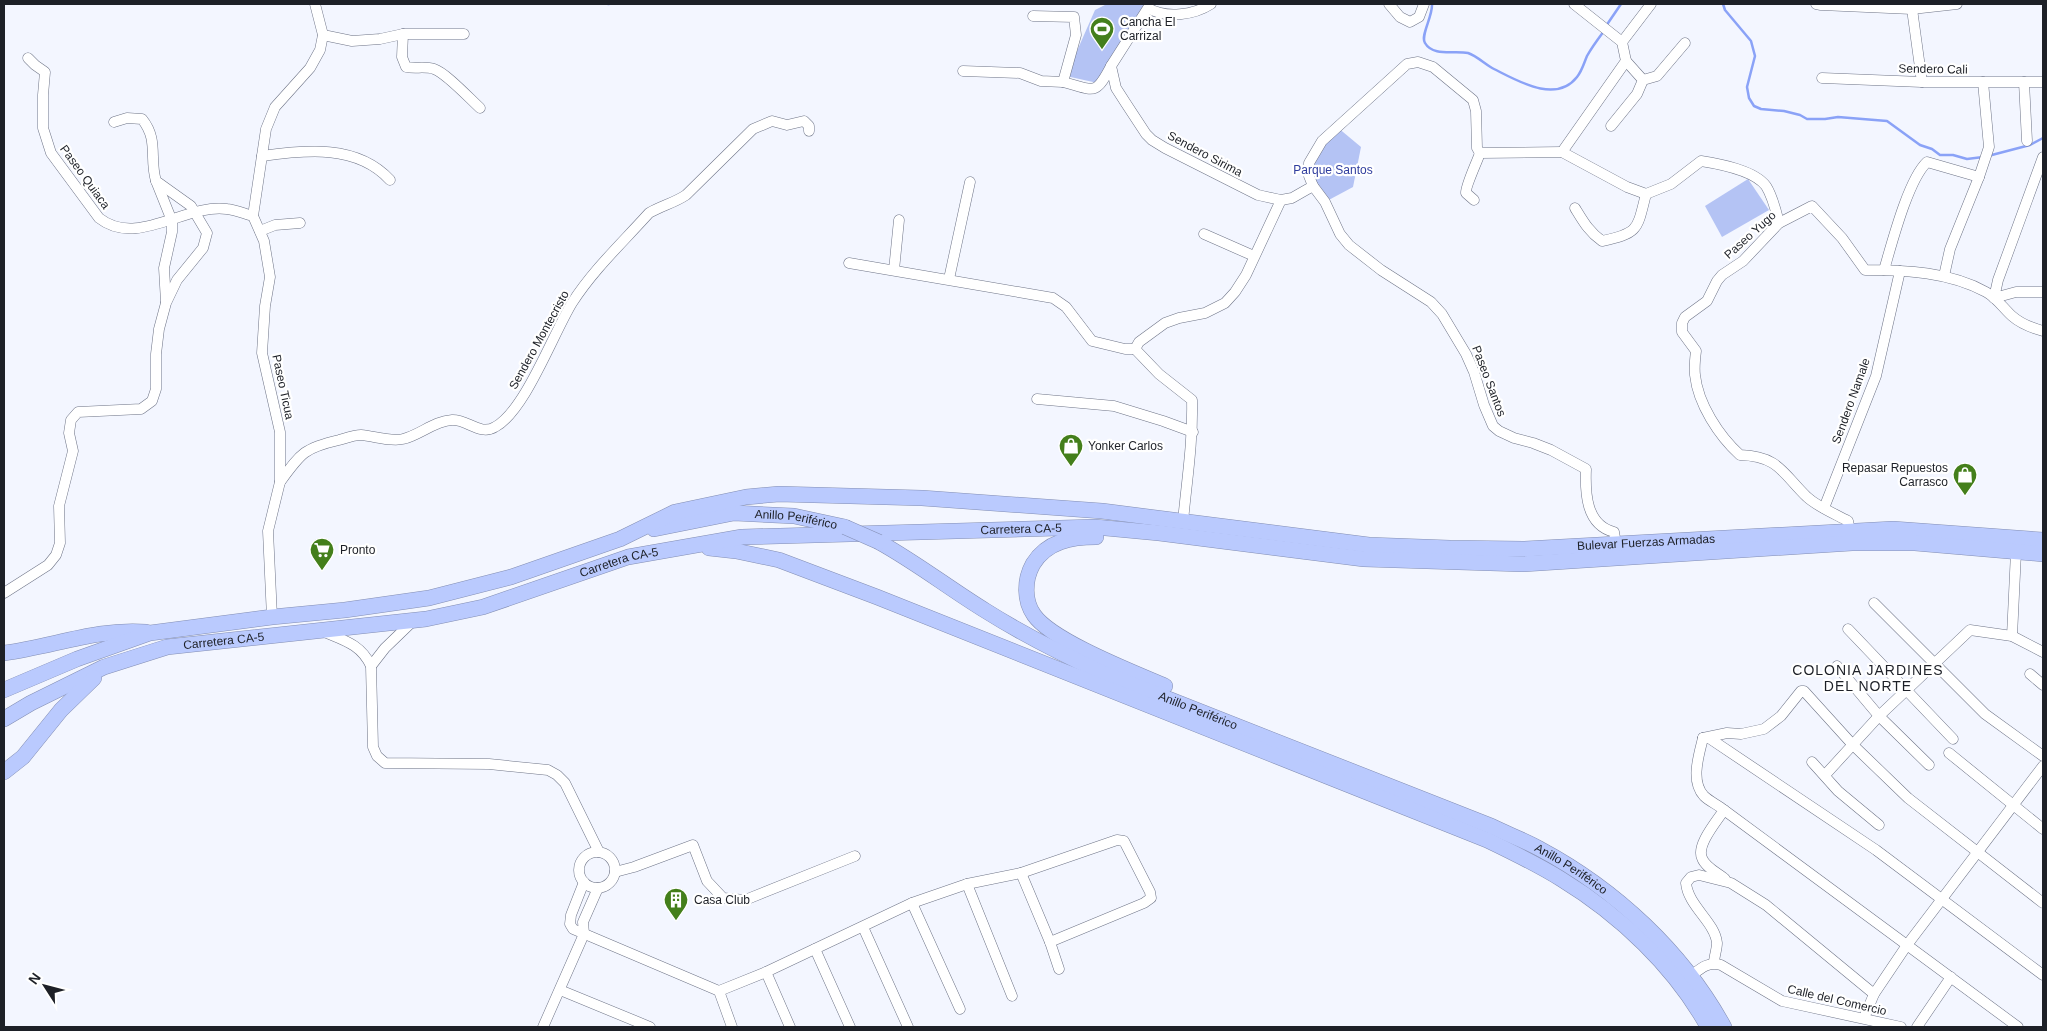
<svg xmlns="http://www.w3.org/2000/svg" width="2047" height="1031" font-family="Arial,sans-serif">
	<rect width="100%" height="100%" fill="#f3f6ff"/>
	<g fill="#b4c3f4">
		<path d="M1107,4H1147L1102,84L1066,76L1095,10Z"/>
		<path d="M1337,127L1361,147L1353,187L1325,202L1319,196L1309,163Z"/>
		<path d="M1748,179L1769,210L1722,237L1705,206Z"/>
	</g>
	<g fill="none" stroke-linecap="round" stroke-linejoin="round">
		<g stroke="#8aa2f7" stroke-width="2.5">
			<path d="M608,4H609"/>
			<path d="M1432,4C1433,16 1420,36 1425,43C1433,57 1455,50 1468,53C1477,56 1486,65 1494,69C1518,81 1556,104 1577,77C1582,71 1584,63 1587,56C1592,47 1598,39 1604,31"/>
			<path d="M1723,4L1725,10L1751,41L1755,56L1747,87L1749,98L1754,106L1761,109L1784,111L1800,115L1807,119H1825L1838,117L1887,121L1920,145L1932,149L1940,155H1953L1967,159L1983,157"/>
			<path d="M1606,26L1621,4"/>
			<path d="M1988,156L2030,145L2043,138"/>
		</g>
		<defs>
			<g id="minor">
				<path d="M1211,4C1194,15 1166,19 1148,8L1111,66L1116,88L1125,102L1146,134L1152,140L1165,148L1258,195L1281,200L1292,198L1313,186"/>
				<path d="M1389,4L1400,17L1410,22L1419,17L1424,4"/>
				<path d="M1816,4L1821,5L1912,9L1957,4"/>
				<path d="M1912,9L1922,82"/>
				<path d="M1033,16L1074,17L1076,35L1063,82C1094,90 1095,97 1111,66"/>
				<path d="M403,34L402,57L406,67C415,69 425,66 434,69C446,73 469,98 480,108"/>
				<path d="M323,35L352,41L380,39L403,34H464"/>
				<path d="M1622,42L1651,4"/>
				<path d="M28,58L35,65L45,72L43,95V128L51,153L99,218C137,248 186,203 227,209C236,210 245,214 253,216"/>
				<path d="M963,71L1020,73L1041,81L1063,82"/>
				<path d="M1822,78L1922,82H2043"/>
				<path d="M1643,80L1657,76L1685,43"/>
				<path d="M2024,82L2027,141"/>
				<path d="M1611,126L1637,94L1643,80L1626,61"/>
				<path d="M1562,152L1626,61L1622,42L1574,4"/>
				<path d="M262,156C305,150 357,144 390,180"/>
				<path d="M2043,157L1998,280L1994,298L2016,292H2043"/>
				<path d="M156,181L172,221V232L164,268L166,302"/>
				<path d="M1474,200L1466,193C1465,187 1477,162 1480,153"/>
				<path d="M1575,208C1583,221 1589,232 1602,241C1639,233 1637,230 1646,194"/>
				<path d="M260,231L275,225L300,223"/>
				<path d="M1204,234L1254,256"/>
				<path d="M849,263L1053,298L1066,307L1092,341L1125,349H1135"/>
				<path d="M894,270L899,220"/>
				<path d="M1884,270C1892,243 1908,180 1927,162L1979,177"/>
				<path d="M1944,276L1950,249L1979,177L1989,147L1983,82"/>
				<path d="M949,279L970,182"/>
				<path d="M1135,349L1139,342L1165,323L1179,318L1205,313L1225,303L1235,292L1246,275L1281,200"/>
				<path d="M1135,349L1159,374L1192,400C1193,442 1187,479 1183,521"/>
				<path d="M1037,399L1114,406L1163,421L1193,432"/>
				<path d="M280,482C301,453 304,448 339,440C346,438 354,435 361,435C374,436 390,442 403,439C420,435 434,421 452,420C467,419 480,436 495,427C525,411 553,334 572,303C593,270 623,242 649,213C661,206 674,203 686,195L753,129L772,121L787,125L804,121L809,126V131"/>
				<path d="M1824,508L1876,376L1900,271"/>
				<path d="M1850,532L1848,521C1835,514 1818,507 1807,497C1783,474 1779,456 1740,455C1719,436 1698,404 1695,375C1694,367 1695,359 1696,351L1682,332V323L1685,317L1707,301L1717,281L1722,275L1743,261L1779,223L1812,206L1842,238L1865,270C1906,270 1950,272 1986,292C1997,298 2003,308 2012,316C2021,324 2032,328 2043,331"/>
				<path d="M1616,544L1614,532C1586,525 1585,493 1586,469L1551,450L1533,443L1514,438L1499,431L1493,426L1484,405L1474,372L1466,354L1442,314L1431,302L1381,270L1349,245L1340,234L1325,202L1313,186L1309,176V163L1322,141L1407,64L1418,62L1433,67L1473,100L1476,111L1477,148L1480,153L1562,152L1627,187L1646,194L1671,184L1701,161C1720,164 1754,170 1766,186C1773,197 1776,211 1779,223"/>
				<path d="M4,593L48,565L56,555L60,543L59,506L73,451L69,433L71,420L78,412L141,409L152,401L156,389V354L159,329L166,303L177,280L203,248L207,233L191,206L156,181C149,158 159,140 142,119L127,118L114,122"/>
				<path d="M1874,603L1985,714L2043,756"/>
				<path d="M272,617L268,531L280,482V432L262,353L265,306L270,277L264,241L253,216L266,129L275,107L310,68L320,50L323,35L315,4"/>
				<path d="M1848,629L1953,739"/>
				<path d="M322,631C343,640 361,644 371,666L373,747L377,756L385,763L489,764L548,770L557,775L565,783L599,852"/>
				<path d="M2012,636L2016,552"/>
				<path d="M371,666L385,648L412,622"/>
				<path d="M1837,666L1879,716L1929,765"/>
				<path d="M2030,674L2043,685"/>
				<path d="M1703,738L1727,733L1741,734L1764,729L1781,716L1801,691H1804L1852,744L1908,798L2043,903"/>
				<path d="M1703,738H1709L1876,850L2043,975"/>
				<path d="M1703,738C1699,755 1690,781 1704,796C1709,801 1718,805 1724,810C1717,821 1696,845 1702,858C1705,867 1718,873 1725,879"/>
				<path d="M1949,753L2043,829"/>
				<path d="M1812,762L1838,791L1879,825"/>
				<path d="M1825,775L1879,716L1970,630L2012,636L2043,652"/>
				<path d="M1724,810L2018,1027"/>
				<circle cx="597" cy="870" r="18"/>
				<path d="M615,872L634,867L693,845L707,881L723,898L745,900L855,856"/>
				<path d="M1021,873L1050,942L1059,969"/>
				<path d="M584,882L571,915L570,924L573,929L719,991L766,972L912,903L967,884L1021,873L1117,840L1124,841L1150,892L1151,898L1144,903L1050,942"/>
				<path d="M967,884L1012,996"/>
				<path d="M912,903L960,1009"/>
				<path d="M863,927L908,1027"/>
				<path d="M815,949L850,1027"/>
				<path d="M1714,963C1714,957 1717,949 1717,943C1715,922 1688,906 1686,883L1691,877L1699,875L1731,883L1766,905L1874,994"/>
				<path d="M766,972L790,1027"/>
				<path d="M1691,976C1700,969 1708,961 1721,965L1782,1001L1901,1027"/>
				<path d="M560,990L650,1027"/>
				<path d="M719,991L732,1027"/>
				<path d="M1864,1018L1874,994L1907,945L2043,766"/>
				<path d="M543,1027L584,934L583,922L598,888"/>
				<path d="M1917,1027L1951,977"/>
			</g>
			<g id="highway">
				<path id="s1" d="M654,529L734,513L794,516L845,527"/>
				<path d="M1096,537C1072,537 1047,541 1033,564C1024,580 1024,601 1034,615C1052,641 1135,673 1165,686"/>
				<path id="s2" d="M879,542C917,563 950,589 986,611C1024,635 1064,655 1105,674L1491,826C1507,834 1524,840 1540,849C1615,889 1683,952 1724,1027"/>
				<path d="M709,548L736,551L779,560L877,597L1487,840C1512,852 1537,864 1561,879C1620,915 1675,967 1708,1027"/>
				<path d="M4,653C52,647 97,628 146,632"/>
				<path id="s3" d="M4,690L77,659L150,633L272,617L345,610L429,598L511,577L620,539L675,512L746,497L779,494L922,498L1102,511L1369,545L1450,548L1523,549L1893,529L2043,540"/>
				<path id="s4" d="M4,719L31,703L104,667L167,647L426,619L483,607L628,557L742,537L1095,527L1159,533L1364,559L1522,564L1852,543H1915L2043,554"/>
				<path d="M4,772L23,757L61,710L94,678"/>
			</g>
		</defs>
		<use href="#minor" stroke="#6e7487" stroke-width="11"/>
		<use href="#highway" stroke="#838eb3" stroke-width="16"/>
		<use href="#minor" stroke="#fff" stroke-width="10"/>
		<use href="#highway" stroke="#bacafe" stroke-width="15"/>
		<defs>
			<path id="highway-bridge" d="M845,527L879,542"/>
		</defs>
		<use href="#highway-bridge" stroke="#838eb3" stroke-width="16" stroke-linecap="butt"/>
		<use href="#highway-bridge" stroke="#bacafe" stroke-width="15"/>
	</g>
	<defs>
		<symbol id="stadium-pin" viewBox="-11 -11 22 30"><path d="M0 17L-7.5 6A9.5 9.5 0 1 1 7.5 6Z" fill="#447f1b" stroke="#fff"/><path d="M0-5a6.5 5 0 1 0 0 10a6.5 5 0 1 0 0-10ZM-3.5-1.8h7v3.6h-7Z" fill="#fff"/></symbol>
		<symbol id="shop-pin" viewBox="-11 -11 22 30"><path d="M0 17L-7.5 6A9.5 9.5 0 1 1 7.5 6Z" fill="#447f1b" stroke="#fff"/><path d="M-5-2.5h2.3a2.7 3.5 0 0 1 5.4 0H5L5.5 6h-11ZM-1.5-2.5h3a1.5 2.3 0 0 0-3 0Z" fill="#fff"/></symbol>
		<symbol id="supermarket-pin" viewBox="-11 -11 22 30"><path d="M0 17L-7.5 6A9.5 9.5 0 1 1 7.5 6Z" fill="#447f1b" stroke="#fff"/><path d="M-6-5.5h2.5l.6 2H6L4.5 2H-2.5L-4.4-4H-6ZM-1.5 3.2a1.3 1.3 0 1 0 .1 0ZM3 3.2a1.3 1.3 0 1 0 .1 0Z" fill="#fff"/></symbol>
		<symbol id="building-pin" viewBox="-11 -11 22 30"><path d="M0 17L-7.5 6A9.5 9.5 0 1 1 7.5 6Z" fill="#447f1b" stroke="#fff"/><path d="M-4-6H4V6H1V3H-1V6H-4ZM-2.5-4.3h1.7v1.8h-1.7ZM.8-4.3h1.7v1.8H.8ZM-2.5-1h1.7V.8h-1.7ZM.8-1h1.7V.8H.8Z" fill="#fff"/></symbol>
	</defs>
	<g fill-rule="evenodd">
		<use href="#stadium-pin" x="1088" y="15" width="28" height="38"/>
		<use href="#shop-pin" x="1057" y="432" width="28" height="38"/>
		<use href="#shop-pin" x="1951" y="461" width="28" height="38"/>
		<use href="#supermarket-pin" x="308" y="536" width="28" height="38"/>
		<use href="#building-pin" x="662" y="886" width="28" height="38"/>
	</g>
	<g text-anchor="middle" stroke-width="4.5" stroke-linejoin="round" paint-order="stroke">
		<g font-size="12" fill="#1d2027" stroke="#fff" text-anchor="start">
			<text x="1120" y="26">Cancha El<tspan x="1120" dy="14">Carrizal</tspan></text>
			<text x="1088" y="450">Yonker Carlos</text>
			<text x="1948" y="472" text-anchor="end">Repasar Repuestos<tspan x="1948" dy="14">Carrasco</tspan></text>
			<text x="340" y="554">Pronto</text>
			<text x="694" y="904">Casa Club</text>
		</g>
		<g font-size="12" fill="#1d2027" stroke="#fff">
			<text transform="translate(1933 69) rotate(1)" y="4">Sendero Cali</text>
			<text transform="translate(1205 154) rotate(28)" y="4">Sendero Sirima</text>
			<text transform="translate(85 177) rotate(54)" y="4">Paseo Quiaca</text>
			<text transform="translate(1750 235) rotate(-42)" y="4">Paseo Yugo</text>
			<text transform="translate(539 340) rotate(-61)" y="4">Sendero Montecristo</text>
			<text transform="translate(1489 381) rotate(69)" y="4">Paseo Santos</text>
			<text transform="translate(283 387) rotate(78)" y="4">Paseo Ticua</text>
			<text transform="translate(1851 401) rotate(-70)" y="4">Sendero Namale</text>
			<text dy="4" stroke="none"><textPath href="#s1" startOffset="144">Anillo Periférico</textPath></text>
			<text dy="4" stroke="none"><textPath href="#s4" startOffset="1046">Carretera CA-5</textPath></text>
			<text dy="4" stroke="none"><textPath href="#s3" startOffset="1675">Bulevar Fuerzas Armadas</textPath></text>
			<text dy="4" stroke="none"><textPath href="#s4" startOffset="641">Carretera CA-5</textPath></text>
			<text dy="4" stroke="none"><textPath href="#s4" startOffset="236">Carretera CA-5</textPath></text>
			<text dy="4" stroke="none"><textPath href="#s2" startOffset="362">Anillo Periférico</textPath></text>
			<text dy="4" stroke="none"><textPath href="#s2" startOffset="768">Anillo Periférico</textPath></text>
			<text transform="translate(1837 1000) rotate(13)" y="4">Calle del Comercio</text>
		</g>
		<g font-size="12" fill="#2f3d9e" stroke="#fff">
			<text x="1333" y="174">Parque Santos</text>
		</g>
		<g font-size="14" letter-spacing="1" fill="#1d2027" stroke="#fff">
			<text x="1868" y="675">COLONIA JARDINES<tspan x="1868" dy="16">DEL NORTE</tspan></text>
		</g>
	</g>
	<rect width="2047" height="1031" fill="none" stroke="#1d2027" stroke-width="10"/>
	<g transform="translate(45 986) rotate(306)" stroke="#ffffff" stroke-width="4" paint-order="stroke">
	<path d="M0-4L9 19L0 12L-9 19Z" fill="#1d2027"/>
	<text y="-8" font-size="14" font-weight="bold" text-anchor="middle" fill="#1d2027">N</text>
	</g>
</svg>
